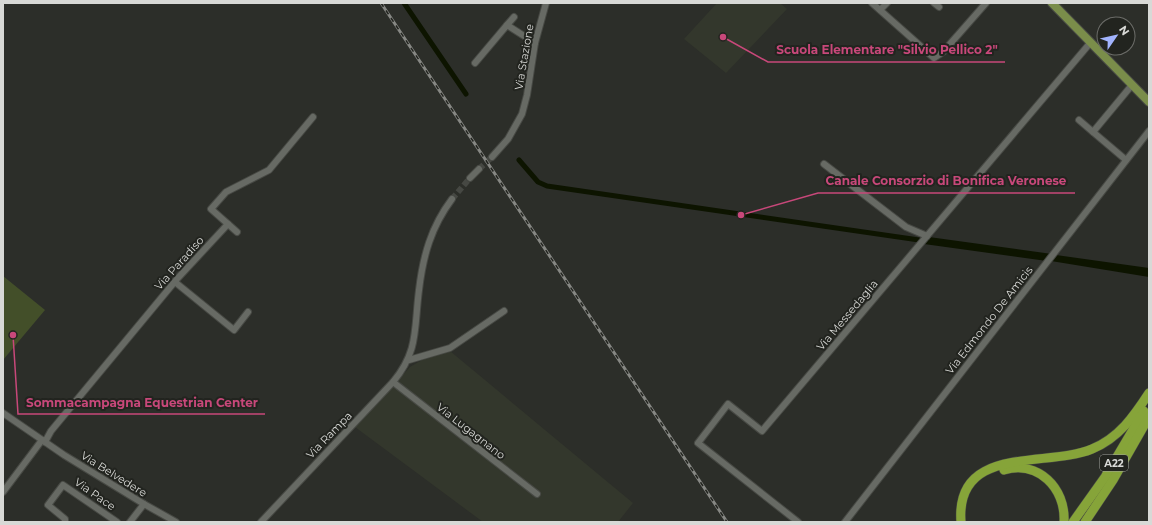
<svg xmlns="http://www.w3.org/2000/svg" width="1152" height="525" font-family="Montserrat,sans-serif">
	<rect width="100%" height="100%" fill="#2c2e29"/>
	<g fill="#33372c">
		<path d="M717,3H780L787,9L726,73L684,39Z"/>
		<path d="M450,351L633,503L618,522H483L355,427L410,367L422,360Z"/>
	</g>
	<path fill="#434f29" d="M3,276L45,310L3,360Z"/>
	<g fill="#0d1400">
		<path d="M929,237L1052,254L1047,261L924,244Z"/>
		<path d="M1056,255L1149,268V277L1051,261Z"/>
	</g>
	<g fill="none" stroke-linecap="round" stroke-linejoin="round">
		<g stroke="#0d1400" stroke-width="5">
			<path d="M404,3L466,94"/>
			<path d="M519,160L538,182L547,186L926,241"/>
		</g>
		<g stroke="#464843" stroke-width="6" stroke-dasharray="6 3" stroke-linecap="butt">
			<path d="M479,169L492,157"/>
			<path d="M452,199L470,178"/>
		</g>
		<defs>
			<g id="minor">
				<path d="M872,3L934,58L943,52L986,3"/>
				<path d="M934,3L939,7"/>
				<path d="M880,10L887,3"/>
				<path d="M507,25L514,17"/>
				<path d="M475,63L507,25L535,43"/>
				<path d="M1079,120L1093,132"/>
				<path d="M492,157L508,139L522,114L527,95L535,43L546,3"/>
				<path d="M1126,160L1093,132L1132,85"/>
				<path d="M824,164L906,227L927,236"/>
				<path d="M470,178L479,169"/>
				<path d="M228,224L237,232"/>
				<path d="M175,282L234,330L248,312"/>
				<path d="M409,360L450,348L504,311"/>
				<path d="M393,382L537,494"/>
				<path d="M3,413L64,455L144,504L176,522"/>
				<path d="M45,442L51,431L177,279L228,224L211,209L226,192L269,170L313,117"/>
				<path d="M3,492L42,440"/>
				<path d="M65,522V519L48,505L63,485L117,522"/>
				<path d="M130,522L144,504"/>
				<path d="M261,522L393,382C419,351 414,328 419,290C423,256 431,227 452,199"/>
				<path d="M798,522L698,443L728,404L762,431L1091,42"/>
				<path d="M845,522L1149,131"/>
			</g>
			<path id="major" d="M1052,3L1149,102"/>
			<g id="highway">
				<path d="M1004,470C1038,460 1066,488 1064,522"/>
				<path d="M961,522C955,444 1047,468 1092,449C1119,438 1134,416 1149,393"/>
				<path d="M1073,522L1105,477L1144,411"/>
				<path d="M1085,522L1113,480L1149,417"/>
			</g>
		</defs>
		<use href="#minor" stroke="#474944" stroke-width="8"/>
		<use href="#major" stroke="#474944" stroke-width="10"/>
		<use href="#highway" stroke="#474944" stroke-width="10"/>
		<use href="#minor" stroke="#676a64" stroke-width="6"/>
		<use href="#major" stroke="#7a8d4a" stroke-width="8"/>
		<use href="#highway" stroke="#86a439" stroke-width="9"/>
		<defs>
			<path id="rail" d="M381,3L727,522"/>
		</defs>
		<use href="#rail" stroke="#878884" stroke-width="3"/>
		<use href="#rail" stroke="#22241f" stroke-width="1.5" stroke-dasharray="4.5" stroke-linecap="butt"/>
	</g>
	<g text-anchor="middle" stroke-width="4" stroke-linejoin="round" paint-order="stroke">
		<rect fill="#22241f" stroke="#a1a39f" stroke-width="1" x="1100" y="455" width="28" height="16" rx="3"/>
		<g font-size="10" font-weight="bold" fill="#d8d9d6">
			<text x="1114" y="467">A22</text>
		</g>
		<g font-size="11" fill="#d8d9d6" stroke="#22241f">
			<text transform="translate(524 57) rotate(-80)" y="4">Via Stazione</text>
			<text transform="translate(179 263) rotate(-48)" y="4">Via Paradiso</text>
			<text transform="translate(847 315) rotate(-50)" y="4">Via Messedaglia</text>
			<text transform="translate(989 320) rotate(-52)" y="4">Via Edmondo De Amicis</text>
			<text transform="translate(471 431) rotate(38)" y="4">Via Lugagnano</text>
			<text transform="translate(329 435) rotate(-46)" y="4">Via Rampa</text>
			<text transform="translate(114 474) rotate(32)" y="4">Via Belvedere</text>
			<text transform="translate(95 494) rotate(35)" y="4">Via Pace</text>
		</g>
	</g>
	<path fill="none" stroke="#c8487a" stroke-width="1.5" d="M723 37L768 62H1005M741 215L818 193H1075M13 335L18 414H265"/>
	<g fill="#c8487a" stroke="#22241f" stroke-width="1.5">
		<circle cx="723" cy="37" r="4"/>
		<circle cx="741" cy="215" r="4"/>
		<circle cx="13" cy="335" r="4"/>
	</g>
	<g font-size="12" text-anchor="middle" font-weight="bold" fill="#c8487a" stroke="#22241f" stroke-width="4" stroke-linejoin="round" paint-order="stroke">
		<text x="887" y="54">Scuola Elementare "Silvio Pellico 2"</text>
		<text x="946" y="185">Canale Consorzio di Bonifica Veronese</text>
		<text x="142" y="407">Sommacampagna Equestrian Center</text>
	</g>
	<rect width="1152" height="525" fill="none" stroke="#d8d9d6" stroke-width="8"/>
	<g transform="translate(1116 36) rotate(56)"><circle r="19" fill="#22241f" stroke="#6b6c68"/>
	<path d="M0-3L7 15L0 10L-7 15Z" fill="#a1b3fd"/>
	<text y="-6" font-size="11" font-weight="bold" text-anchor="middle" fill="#d8d9d6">N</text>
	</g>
</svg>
